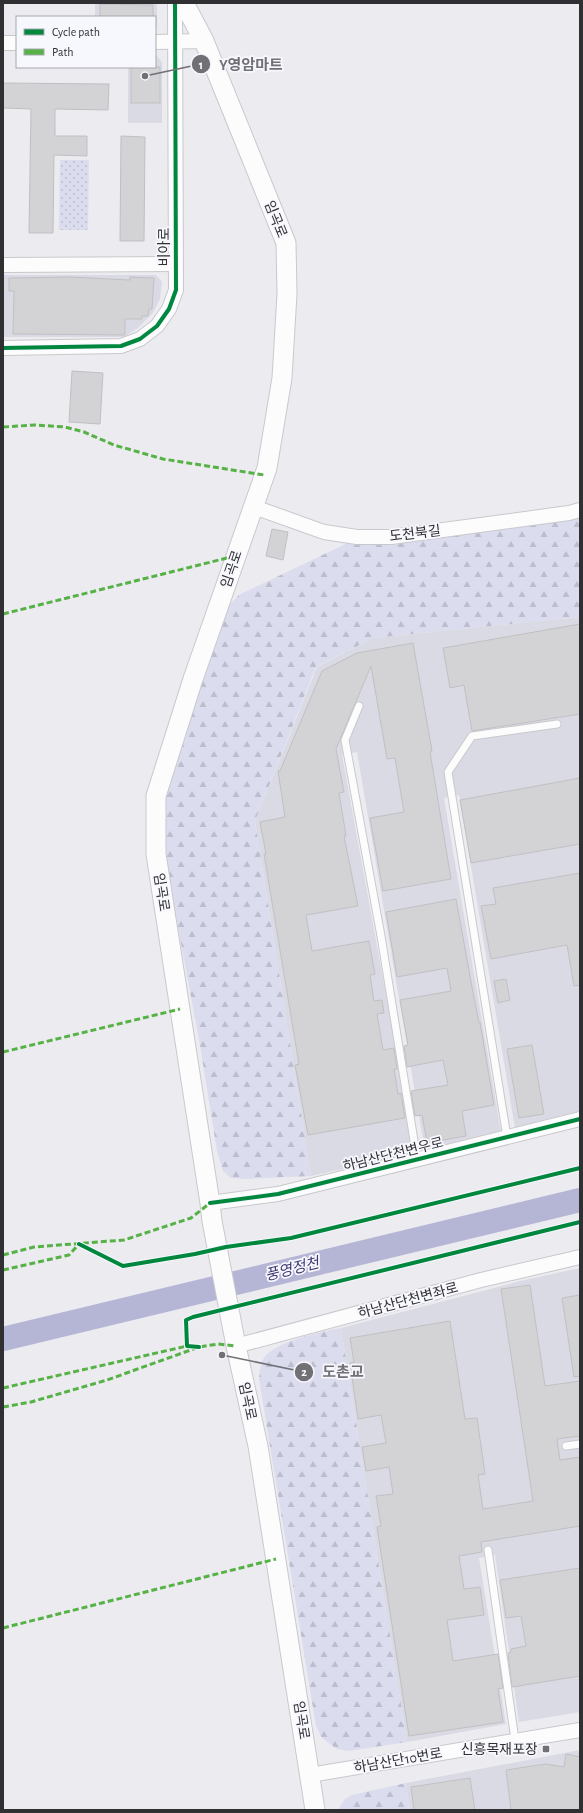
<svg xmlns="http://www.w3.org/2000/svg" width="583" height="1813" font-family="'Alegreya Sans','Noto Sans KR',sans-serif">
	<defs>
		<pattern id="grass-dots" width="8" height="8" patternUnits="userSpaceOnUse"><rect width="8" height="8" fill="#dbdcee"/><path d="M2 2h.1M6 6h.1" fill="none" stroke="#bcbdcd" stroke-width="1.8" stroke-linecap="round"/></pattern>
		<pattern id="forest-firs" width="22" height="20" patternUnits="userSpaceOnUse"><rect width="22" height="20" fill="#dbdcee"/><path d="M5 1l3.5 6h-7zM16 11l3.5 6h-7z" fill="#bcbdcd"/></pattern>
	</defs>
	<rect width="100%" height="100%" fill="#ebebf0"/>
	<g fill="#dadae4">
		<path d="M95,3H157V26L155,30V17H95Z"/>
		<path d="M155,54L162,62V123H128V67H155Z"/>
		<path d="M3,275H156L162,282L160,299L153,313L138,328L124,337H3Z"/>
		<path d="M580,617V1112L515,1128L459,795L444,798L501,1132L425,1151L357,752L342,755L415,1153L311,1176L255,821L317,667L373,638Z"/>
		<path d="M580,1268V1712L519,1722L495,1555L479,1558L506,1724L407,1742L341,1328L520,1281Z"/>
		<path d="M580,1750V1810H410L406,1783Z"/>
	</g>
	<path fill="url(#grass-dots)" d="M60,160H89L88,230H59Z"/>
	<g fill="url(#forest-firs)">
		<path d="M580,511V617L373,638L316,667L255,821L311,1176L244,1179L231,1178L223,1171L217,1151L199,1039L171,890L164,838L165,801L170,778L229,605L239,595L354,540Z"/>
		<path d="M341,1328L407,1742L349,1751L337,1749L322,1738L316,1726L259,1379C260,1371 260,1364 264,1358C274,1342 323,1331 341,1328Z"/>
		<path d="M406,1783L410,1810H338L345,1799L352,1795Z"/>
	</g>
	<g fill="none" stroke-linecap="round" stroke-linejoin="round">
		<path stroke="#b5b5d5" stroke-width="24" d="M3,1339L580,1200"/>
	</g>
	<g fill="#d3d3d6" stroke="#c0c0c4">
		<path d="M100,4L153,5V17H100Z"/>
		<rect x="131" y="67" width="29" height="36"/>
		<path d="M3,83L109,84L108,110L55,109V136H87V156L54,155L53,233H29L31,109L3,108Z"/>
		<path d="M121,136L145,137L144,241H120Z"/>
		<path d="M70,277L130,280V277L154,278L152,309H149L148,316H142V319H125V335L13,334L14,291H9V278Z"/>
		<path d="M72,371L103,373L100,424L69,422Z"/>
		<path d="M272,529L288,532L283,560L266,556Z"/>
		<path d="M580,624V714L472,731L464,685L450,688L443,648Z"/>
		<path d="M413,643L432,751L430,752L451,879L383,891L370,818L404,812L395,758L387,759L371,666L336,749L344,792L339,793L346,836H344L358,906L306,915L312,951L369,941L375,974L370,975L374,1001L382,1000L384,1013L377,1014L383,1050L394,1048L397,1069H394L398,1094L401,1093L405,1118L308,1135L295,1065L299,1064L264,854H266L260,822L285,817L278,771H280L322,671L357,653Z"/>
		<path d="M580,778V844L471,863L460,800Z"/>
		<path d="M580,873V985L574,986L567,945L491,959L481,906L496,904L493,888Z"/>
		<path d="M456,899L472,987L479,1023L480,1022L494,1105L462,1111L466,1136L427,1143L422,1115L415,1116L411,1091L448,1085L443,1060L407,1067L404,1046L408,1045L400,1000L451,991L447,968L397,977L386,912Z"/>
		<path d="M506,979L510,1000L498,1003L494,981Z"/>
		<path d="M532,1045L544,1114L519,1118L507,1049Z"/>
		<path d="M530,1285L545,1386L580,1381V1436L557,1439L560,1460L580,1457V1526L481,1542L482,1552L459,1556L464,1589L480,1587L484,1615L447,1620L453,1661L498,1654L503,1688L498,1689L503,1722L409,1736L377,1527L381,1526L376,1496L393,1494L389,1467L366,1471L362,1447L386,1443L381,1415L358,1419L350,1363L354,1362L350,1338L450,1321L465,1419L477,1418L485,1474L478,1475L483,1509L533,1501L501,1289Z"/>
		<path d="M580,1295V1376L574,1377L562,1298Z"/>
		<path d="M580,1568V1676L512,1687L508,1653L511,1652V1649L526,1646L521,1616L506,1618L500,1580Z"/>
		<path d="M566,1754L580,1757V1810H511L506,1770L546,1764L564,1767Z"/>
		<path d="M470,1778L475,1810H414L411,1787Z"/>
	</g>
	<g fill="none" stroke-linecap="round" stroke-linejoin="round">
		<defs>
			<g id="service">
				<path d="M359,706L345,740L381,936L417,1159"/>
				<path d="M507,1137L448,772L472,736L557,724"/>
				<path d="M566,1446L580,1444"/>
				<path d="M488,1550L515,1740"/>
			</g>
			<g id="minor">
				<path d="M155,42L204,41"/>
				<path d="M3,43H17"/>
				<path d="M3,265L175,264"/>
				<path d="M3,348L121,346L140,339L157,326L169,309L176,290L175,3"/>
				<path d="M254,507L324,532L357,537H391L569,513L580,510"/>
				<path d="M210,1203L278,1194L580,1119"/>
				<path d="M236,1346L481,1280L580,1257"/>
				<path d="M310,1775L580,1730"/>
			</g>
			<path id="secondary" d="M184,3L204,41L286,243L287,294L282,378L267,468L193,679L156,796V854L210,1203L212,1221L236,1346L258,1446L315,1810"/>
		</defs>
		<use href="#service" stroke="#c9c9cd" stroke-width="9"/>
		<use href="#minor" stroke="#c9c9cd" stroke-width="16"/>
		<use href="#secondary" stroke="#c9c9cd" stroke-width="21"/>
		<use href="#service" stroke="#fcfcfd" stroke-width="7"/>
		<use href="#minor" stroke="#fcfcfd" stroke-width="14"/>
		<use href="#secondary" stroke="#fcfcfd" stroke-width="19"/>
		<g stroke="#56b246" stroke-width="3" stroke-dasharray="6 3" stroke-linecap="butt">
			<path d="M3,427L35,425L65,427L84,432L114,445L163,459L264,475"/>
			<path d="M3,614L235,556"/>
			<path d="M3,1052L180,1009"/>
			<path d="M3,1255L34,1247L124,1240L191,1218L210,1203"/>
			<path d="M3,1270L69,1255L79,1244"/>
			<path d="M3,1388L187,1346"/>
			<path d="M3,1407L31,1402L107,1380L199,1347L218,1344L236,1346"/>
			<path d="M3,1628L276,1559"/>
		</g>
		<defs>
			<g id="cycleway">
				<path d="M3,348L121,346L140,339L157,326L169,309L176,290L175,3"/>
				<path d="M210,1203L278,1194L580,1119"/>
				<path d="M79,1244L123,1266L195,1254L226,1247L291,1238L580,1168"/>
				<path d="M199,1347L187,1346L186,1320L193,1317L580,1222"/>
			</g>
		</defs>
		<use href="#cycleway" stroke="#f7f7fe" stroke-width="6"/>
		<use href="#cycleway" stroke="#00873e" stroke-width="4"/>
	</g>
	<rect fill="#717175" stroke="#f7f7fe" stroke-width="1.5" x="542" y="1745" width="8" height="8" rx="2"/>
	<g text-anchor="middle" stroke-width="3.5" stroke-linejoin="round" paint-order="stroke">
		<g font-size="14" fill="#303033" stroke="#f7f7fe">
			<text transform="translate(276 219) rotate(68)" y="5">임곡로</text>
			<text transform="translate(164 247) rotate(-90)" y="5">비아로</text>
			<text transform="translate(415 533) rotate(-7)" y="5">도천북길</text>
			<text transform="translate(231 569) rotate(-71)" y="5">임곡로</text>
			<text transform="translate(162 892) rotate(81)" y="5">임곡로</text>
			<text transform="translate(393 1154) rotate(-14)" y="5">하남산단천변우로</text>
			<text transform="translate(408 1300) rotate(-15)" y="5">하남산단천변좌로</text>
			<text transform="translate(248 1401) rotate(78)" y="5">임곡로</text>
			<text transform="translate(302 1720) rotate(81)" y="5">임곡로</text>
			<text transform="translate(398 1760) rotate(-10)" y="5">하남산단10번로</text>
		</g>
		<g font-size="14" fill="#303033" stroke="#f7f7fe" text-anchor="end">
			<text x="538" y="1754">신흥목재포장</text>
		</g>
		<g font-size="15" font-style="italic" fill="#3d3871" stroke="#f7f7fe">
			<text transform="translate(292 1269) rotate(-14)" y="5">풍영정천</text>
		</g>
	</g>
	<path fill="none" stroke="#717175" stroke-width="1.5" d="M145 76L201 64M222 1355L304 1372"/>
	<g fill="#717175" stroke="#f7f7fe" stroke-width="1.5">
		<circle cx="145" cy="76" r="4"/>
		<circle cx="222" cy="1355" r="4"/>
		<circle cx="201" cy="64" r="10"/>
		<circle cx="304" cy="1372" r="10"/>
	</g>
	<g font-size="12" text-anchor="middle" font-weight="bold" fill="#fff">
		<text x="201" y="69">1</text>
		<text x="304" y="1376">2</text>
	</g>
	<g font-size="15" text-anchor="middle" font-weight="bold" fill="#717175" stroke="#f7f7fe" stroke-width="3.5" stroke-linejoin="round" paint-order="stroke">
		<text x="251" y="70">Y영암마트</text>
		<text x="343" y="1377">도촌교</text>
	</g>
	<rect width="583" height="1813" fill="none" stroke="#303033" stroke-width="8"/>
	<rect x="16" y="16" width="140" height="52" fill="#f7f7fe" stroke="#a7a7ad"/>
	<rect x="24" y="29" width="20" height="6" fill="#00873e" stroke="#a7a7ad"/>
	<text x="52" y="36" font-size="12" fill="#303033">Cycle path</text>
	<rect x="24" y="49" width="20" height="6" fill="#56b246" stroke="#a7a7ad"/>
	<text x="52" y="56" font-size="12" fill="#303033">Path</text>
</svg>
